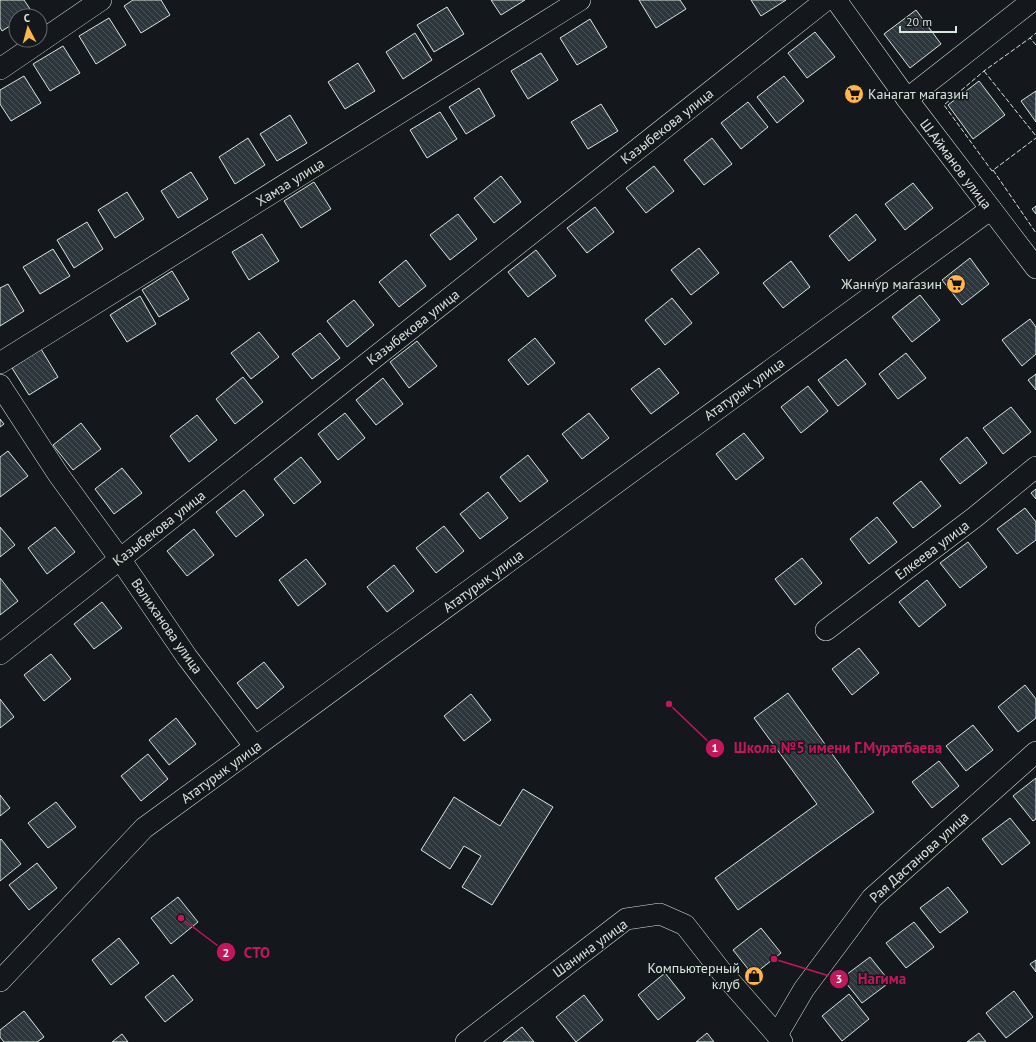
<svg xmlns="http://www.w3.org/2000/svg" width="1036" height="1042" font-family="'PT Sans',sans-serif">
	<defs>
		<pattern id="building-back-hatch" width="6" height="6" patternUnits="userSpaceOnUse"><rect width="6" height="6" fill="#2c363c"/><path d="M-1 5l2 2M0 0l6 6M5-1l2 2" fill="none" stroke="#4a5358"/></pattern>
	</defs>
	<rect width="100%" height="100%" fill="#14181c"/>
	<g fill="url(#building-back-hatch)" stroke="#d8e6dc">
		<path d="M0,0H24L32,12L26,16H16V22L2,31L0,27Z"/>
		<path d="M133,0H161L170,15L141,33L124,6Z"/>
		<path d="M491,0H525L501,15Z"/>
		<path d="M639,0H680L686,9L656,28Z"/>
		<path d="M751,0H786L761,16Z"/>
		<path d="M447,7L464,34L434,52L417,25Z"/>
		<path d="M916,10L941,44L910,68L884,34Z"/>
		<path d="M109,18L126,45L96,64L79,36Z"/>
		<path d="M590,19L607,47L577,65L560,38Z"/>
		<path d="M815,32L835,57L807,78L788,53Z"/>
		<path d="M415,33L432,60L403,79L386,52Z"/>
		<path d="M63,46L80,73L50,91L33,64Z"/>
		<path d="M541,53L558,80L528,99L511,71Z"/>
		<path d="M358,63L375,91L345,109L328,82Z"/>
		<path d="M24,76L41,103L11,121L0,104V90Z"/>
		<path d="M784,76L804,101L777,123L757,97Z"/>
		<path d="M979,81L1005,115L973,139L948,105Z"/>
		<path d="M479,88L495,116L466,134L449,107Z"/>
		<path d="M1036,91V122L1021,101Z"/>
		<path d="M748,102L768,127L741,149L721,123Z"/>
		<path d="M601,104L618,131L588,149L571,122Z"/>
		<path d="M440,112L457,139L427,158L410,130Z"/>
		<path d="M290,115L307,143L277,161L260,134Z"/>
		<path d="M248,138L265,165L235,184L219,157Z"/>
		<path d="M712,138L732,164L704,185L684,160Z"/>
		<path d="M654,166L674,191L646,213L626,188Z"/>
		<path d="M191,172L208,199L178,218L161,191Z"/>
		<path d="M501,176L521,202L494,223L474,198Z"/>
		<path d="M314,182L331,209L301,228L284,201Z"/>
		<path d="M913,183L933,208L905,230L885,204Z"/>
		<path d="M127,192L144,219L115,238L98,210Z"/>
		<path d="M1036,206V214L1032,209Z"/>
		<path d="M595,207L614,232L587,253L567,228Z"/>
		<path d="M458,214L477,239L450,260L430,235Z"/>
		<path d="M856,214L876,240L849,261L829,236Z"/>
		<path d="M87,222L103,249L74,268L57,240Z"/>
		<path d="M262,234L279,261L249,280L232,252Z"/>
		<path d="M699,248L719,273L691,295L671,270Z"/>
		<path d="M53,249L70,276L40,294L23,267Z"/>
		<path d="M536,250L556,276L528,297L508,272Z"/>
		<path d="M970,258L989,284L962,305L942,280Z"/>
		<path d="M406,260L426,286L399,307L379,282Z"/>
		<path d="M791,261L810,287L783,308L763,283Z"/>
		<path d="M172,271L189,299L159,317L142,290Z"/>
		<path d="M8,284L24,311L0,326V288Z"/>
		<path d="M920,295L940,320L912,342L892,317Z"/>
		<path d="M140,296L156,324L127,342L110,315Z"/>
		<path d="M672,298L692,323L665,345L645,320Z"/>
		<path d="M354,300L374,325L347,347L327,321Z"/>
		<path d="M1030,319L1036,327V354L1022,366L1002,340Z"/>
		<path d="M259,332L279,357L251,379L231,353Z"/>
		<path d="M320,333L340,358L312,379L292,354Z"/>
		<path d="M535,338L555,363L528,385L508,360Z"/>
		<path d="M417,341L437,366L409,388L390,362Z"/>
		<path d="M41,349L58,377L29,395L12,368Z"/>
		<path d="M906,353L926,378L898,399L879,374Z"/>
		<path d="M846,359L866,384L838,406L818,380Z"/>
		<path d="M659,368L679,393L651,414L631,389Z"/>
		<path d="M1036,374V390L1028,380Z"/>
		<path d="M243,377L263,402L235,424L216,399Z"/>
		<path d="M383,378L403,404L376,425L356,400Z"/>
		<path d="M808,386L828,411L801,433L781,407Z"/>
		<path d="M1011,407L1031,432L1003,454L983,428Z"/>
		<path d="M345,413L365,438L338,460L318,434Z"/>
		<path d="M589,413L609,438L582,459L562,434Z"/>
		<path d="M197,415L217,440L189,462L170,436Z"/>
		<path d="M0,419L4,424L0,427Z"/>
		<path d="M81,423L101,449L73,470L53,445Z"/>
		<path d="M744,433L764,458L736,480L716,454Z"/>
		<path d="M967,437L987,463L960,484L940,459Z"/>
		<path d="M8,451L28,476L0,497V457Z"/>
		<path d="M528,455L548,481L520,502L500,477Z"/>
		<path d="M301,457L321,482L294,504L274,479Z"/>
		<path d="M122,468L142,493L114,514L95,489Z"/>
		<path d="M921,481L941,506L913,528L893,503Z"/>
		<path d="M1036,489V499L1031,493Z"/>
		<path d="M244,490L264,515L236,537L216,512Z"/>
		<path d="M488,492L508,518L480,539L460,514Z"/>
		<path d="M1025,508L1036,522V540L1017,554L997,529Z"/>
		<path d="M877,517L897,542L869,564L850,539Z"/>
		<path d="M444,526L464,551L436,573L416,548Z"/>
		<path d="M0,527L15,545L0,557Z"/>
		<path d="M55,527L75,552L47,574L28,548Z"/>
		<path d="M194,529L214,555L187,576L167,551Z"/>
		<path d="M968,542L987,567L960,588L940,563Z"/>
		<path d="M802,558L822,583L795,605L775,579Z"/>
		<path d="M306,559L326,584L298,606L279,580Z"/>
		<path d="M394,565L414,591L387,612L367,587Z"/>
		<path d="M0,578L18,601L0,615Z"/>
		<path d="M927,580L946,605L919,627L899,602Z"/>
		<path d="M102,602L122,628L94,649L74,624Z"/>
		<path d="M859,648L879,673L852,695L832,669Z"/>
		<path d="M51,654L71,679L44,701L24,675Z"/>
		<path d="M264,662L284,687L257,709L237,683Z"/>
		<path d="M1025,685L1036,699V718L1018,732L998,707Z"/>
		<path d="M788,693L874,812L738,910L715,878L817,804L754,718Z"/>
		<path d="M471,694L491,720L464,741L444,716Z"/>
		<path d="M0,699L14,717L0,728Z"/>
		<path d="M176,718L196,744L169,765L149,740Z"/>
		<path d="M973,725L993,750L966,771L946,746Z"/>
		<path d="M148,754L168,779L141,801L121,776Z"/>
		<path d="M939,761L959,786L932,808L912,782Z"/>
		<path d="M1036,778V819L1033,821L1013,796Z"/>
		<path d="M523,789L553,807L492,905L462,887L481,856L464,846L450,869L421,850L454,797L500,826Z"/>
		<path d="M0,795L10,808L0,816Z"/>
		<path d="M56,802L76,827L48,848L28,823Z"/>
		<path d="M1010,818L1030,843L1002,865L982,839Z"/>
		<path d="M1,839L21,864L0,881V840Z"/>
		<path d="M37,863L57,888L29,910L9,885Z"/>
		<path d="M948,887L968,912L940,933L920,908Z"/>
		<path d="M178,897L198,922L171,944L151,918Z"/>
		<path d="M914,922L934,947L906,968L886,943Z"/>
		<path d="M761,928L781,953L753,975L733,950Z"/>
		<path d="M119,938L139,963L111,985L92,960Z"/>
		<path d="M870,957L890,982L862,1003L842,978Z"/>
		<path d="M1036,960V972L1030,964Z"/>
		<path d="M665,973L685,998L658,1020L638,995Z"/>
		<path d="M173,975L193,1000L165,1022L145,997Z"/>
		<path d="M1014,991L1033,1017L1006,1038L986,1013Z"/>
		<path d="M849,994L869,1019L842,1041L822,1016Z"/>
		<path d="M584,995L603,1020L576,1042L556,1017Z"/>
		<path d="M24,1011L44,1037L37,1042H4L0,1037V1030Z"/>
		<path d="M522,1027L534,1042H503Z"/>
		<path d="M707,1033L714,1042H696Z"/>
		<path d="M979,1033L986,1042H967Z"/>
		<path d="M122,1034L128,1042H112Z"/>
	</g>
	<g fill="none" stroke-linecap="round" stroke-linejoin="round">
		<defs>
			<g id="minor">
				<path d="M836,0L907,99L1036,268"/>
				<path d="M0,69L101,0"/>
				<path d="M907,99L1033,0"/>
				<path d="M0,363L580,0"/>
				<path d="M0,385L58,474L120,559L187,657L255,747"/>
				<path d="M826,630L975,517L1036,467"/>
				<path d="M0,654L826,0"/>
				<path d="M0,981L144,828L991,209"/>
				<path d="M777,1035L804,989L872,898L1036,752"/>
				<path d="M466,1042L626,919L660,914L685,925L721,971L777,1035L782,1042"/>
			</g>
		</defs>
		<use href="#minor" stroke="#d8e6dc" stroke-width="22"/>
		<use href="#minor" stroke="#14181c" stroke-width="21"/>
		<g stroke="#d8e6dc" stroke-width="1" stroke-dasharray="5 2" stroke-linecap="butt">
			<path d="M1031,39L1030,38L1036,33"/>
			<path d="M1036,45L1030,38L984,71L944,105L992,171L1036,138"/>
			<path d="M984,71L1036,136"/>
			<path d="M993,170L1036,233"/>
		</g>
	</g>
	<defs>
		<symbol id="supermarket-disc" viewBox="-11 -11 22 22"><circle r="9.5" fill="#ffb74d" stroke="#14181c"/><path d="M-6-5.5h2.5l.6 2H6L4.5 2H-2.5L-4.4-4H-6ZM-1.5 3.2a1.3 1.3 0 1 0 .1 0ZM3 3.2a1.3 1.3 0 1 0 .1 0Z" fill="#111"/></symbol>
		<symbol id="shop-disc" viewBox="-11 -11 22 22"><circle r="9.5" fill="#ffb74d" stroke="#14181c"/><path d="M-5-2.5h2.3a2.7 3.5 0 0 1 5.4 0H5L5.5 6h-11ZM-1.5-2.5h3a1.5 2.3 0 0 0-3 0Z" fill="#111"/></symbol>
	</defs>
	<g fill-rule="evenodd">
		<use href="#supermarket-disc" x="843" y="83" width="22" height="22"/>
		<use href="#supermarket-disc" x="945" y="273" width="22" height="22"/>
		<use href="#shop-disc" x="743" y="965" width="22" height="22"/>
	</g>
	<g text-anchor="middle" stroke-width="3" stroke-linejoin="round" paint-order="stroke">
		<g font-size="14" fill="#d8e6dc" stroke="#14181c" text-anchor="end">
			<text x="868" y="99" text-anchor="start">Канагат магазин</text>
			<text x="942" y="289">Жаннур магазин</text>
			<text x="740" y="973">Компьютерный<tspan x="740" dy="16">клуб</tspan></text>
		</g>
		<g font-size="14" fill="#d8e6dc" stroke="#14181c">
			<text transform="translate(667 126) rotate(-38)" y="5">Казыбекова улица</text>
			<text transform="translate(956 164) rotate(53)" y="5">Ш.Айманов улица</text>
			<text transform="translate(290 182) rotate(-32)" y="5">Хамза улица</text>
			<text transform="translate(413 327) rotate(-38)" y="5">Казыбекова улица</text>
			<text transform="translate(744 389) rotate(-36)" y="5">Ататурык улица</text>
			<text transform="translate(159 528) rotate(-38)" y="5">Казыбекова улица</text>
			<text transform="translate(932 550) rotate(-37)" y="5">Елкеева улица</text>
			<text transform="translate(483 581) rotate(-36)" y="5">Ататурык улица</text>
			<text transform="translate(167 626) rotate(55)" y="5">Валиханова улица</text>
			<text transform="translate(221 772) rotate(-36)" y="5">Ататурык улица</text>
			<text transform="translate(919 857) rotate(-42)" y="5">Рая Дастанова улица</text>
			<text transform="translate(590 948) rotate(-36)" y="5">Шанина улица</text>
		</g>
	</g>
	<path fill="none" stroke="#c2185b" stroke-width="1.5" d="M669 704L715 748M181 918L226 952M774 959L839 979"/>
	<g fill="#c2185b" stroke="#14181c" stroke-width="1.5">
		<circle cx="669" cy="704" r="4"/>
		<circle cx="181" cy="918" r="4"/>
		<circle cx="774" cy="959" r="4"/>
		<circle cx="715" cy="748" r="10"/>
		<circle cx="226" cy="952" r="10"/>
		<circle cx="839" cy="979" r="10"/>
	</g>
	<g font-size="12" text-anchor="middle" font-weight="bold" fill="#fff">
		<text x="715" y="752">1</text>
		<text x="226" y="957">2</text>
		<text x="839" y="983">3</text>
	</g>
	<g font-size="15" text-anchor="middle" font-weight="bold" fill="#c2185b" stroke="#14181c" stroke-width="3" stroke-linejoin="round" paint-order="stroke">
		<text x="838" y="753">Школа №5 имени Г.Муратбаева</text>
		<text x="257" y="958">СТО</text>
		<text x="882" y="984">Нагима</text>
	</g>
	<g transform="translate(28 28) rotate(354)"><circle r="19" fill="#14181c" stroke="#626a69"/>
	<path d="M0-3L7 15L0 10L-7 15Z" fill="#ffb74d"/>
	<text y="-6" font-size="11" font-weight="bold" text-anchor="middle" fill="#d8e6dc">С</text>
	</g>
	<path d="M900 26v6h56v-6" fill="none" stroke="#d8e6dc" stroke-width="2"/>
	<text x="906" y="26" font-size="12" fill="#d8e6dc" stroke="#14181c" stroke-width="3" paint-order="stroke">20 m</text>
</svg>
